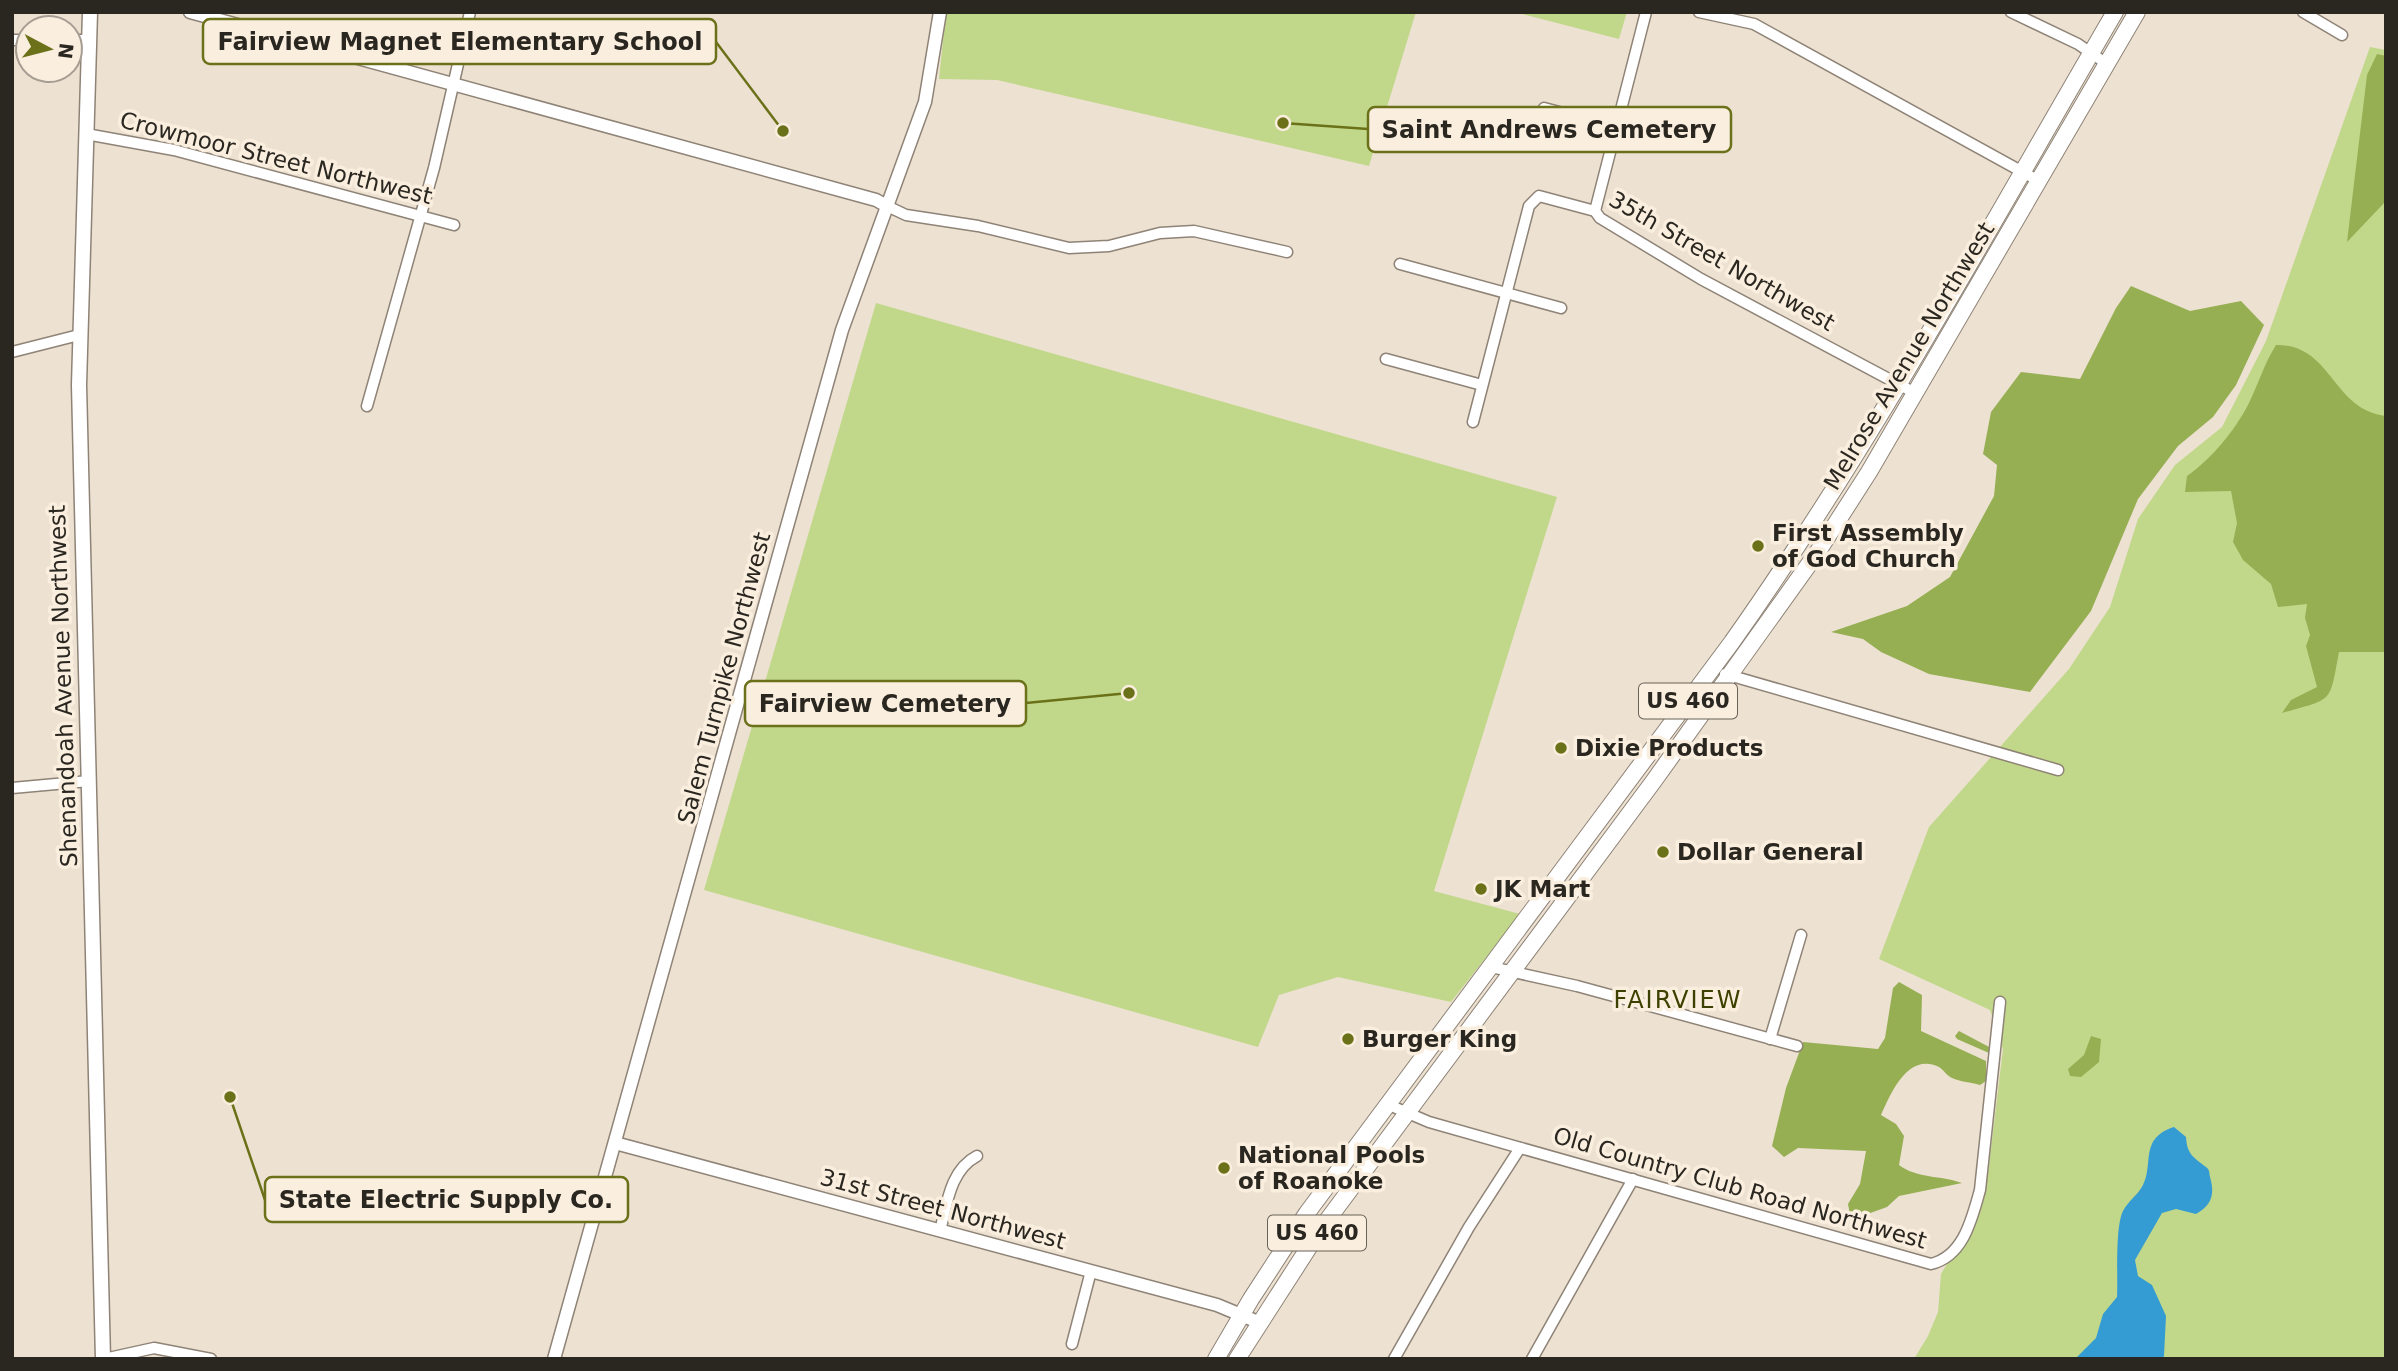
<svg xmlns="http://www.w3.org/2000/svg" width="2398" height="1371" font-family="'DejaVu Sans',sans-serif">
	<rect width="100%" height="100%" fill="#ede1d2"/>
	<g fill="#c1d88b">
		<path d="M946,12H1416L1369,166L997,80L939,79Z"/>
		<path d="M1514,12H1627L1619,39Z"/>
		<path d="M2370,47L2386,50V1359H1914L1928,1336L1938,1312L1941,1274L1980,1209L1988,1173L2003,1049L1990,1010L1879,959L1929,827L2069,669L2110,607L2138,519L2175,465L2222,427L2266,341Z"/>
		<path d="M876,303L1557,497L1434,891L1520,914L1451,1002L1338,977L1279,995L1258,1047L704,890Z"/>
	</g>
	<g fill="#96af53">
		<path d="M2377,54L2386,56V201L2347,242L2367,75Z"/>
		<path d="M2131,286L2190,311L2241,301L2264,325L2236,385L2213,417L2178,446L2138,499L2091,611L2030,692L1929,674L1881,652L1863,639L1831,632L1907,606L1950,577L1994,496L1997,465L1983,454L1991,412L2021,372L2080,379L2116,308Z"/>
		<path d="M2276,345C2332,344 2332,410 2386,416V652H2339C2329,705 2334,698 2282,713L2291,700L2317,687L2306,646L2310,635L2305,618L2307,604L2278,607L2271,584L2243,560L2233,542L2237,523L2231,491L2185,492L2187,476C2211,459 2234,432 2248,405C2258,385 2264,364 2276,345Z"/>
		<path d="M1899,982L1922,995L1921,1031L1986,1061V1081L1980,1085C1971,1082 1960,1082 1952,1078C1947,1076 1944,1070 1939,1067C1908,1052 1891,1093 1881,1115L1896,1124L1904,1136L1899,1165C1918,1179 1940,1175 1962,1183L1899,1196L1887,1207L1851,1220L1848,1204L1860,1184L1866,1151L1798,1148L1784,1157L1772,1146L1786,1088L1803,1042L1878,1049L1885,1038L1893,988Z"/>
		<path d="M1959,1031L1991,1048L1989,1053L1957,1039L1955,1036Z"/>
		<path d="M2091,1036L2101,1039L2099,1062L2081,1077L2070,1076L2068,1069L2084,1055Z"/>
	</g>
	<path fill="#349cd3" d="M2174,1127L2186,1137C2187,1154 2193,1157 2206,1167C2210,1170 2209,1172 2210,1177C2215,1194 2212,1205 2196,1214L2176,1209L2162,1213L2135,1260L2138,1276L2152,1285L2166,1316L2164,1356L2162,1359H2075L2096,1338L2103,1314L2117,1297C2118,1278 2115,1227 2123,1211C2128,1201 2138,1195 2143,1185C2154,1164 2139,1138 2174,1127Z"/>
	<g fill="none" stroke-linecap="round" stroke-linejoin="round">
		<defs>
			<g id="minor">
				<path d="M1699,12L1754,24L2039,181"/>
				<path d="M2011,12L2078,44L2107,64"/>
				<path d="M2303,12L2342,35"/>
				<path d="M12,40H28"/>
				<path d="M70,40H89"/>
				<path d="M1544,108L1616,127"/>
				<path d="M86,134L174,150L454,225"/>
				<path d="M887,206L906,215L978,226L1069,248L1109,246L1160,233L1194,231L1287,252"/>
				<path d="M1595,211L1646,12"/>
				<path d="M1400,264L1561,308"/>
				<path d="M12,352L79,335"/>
				<path d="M1386,359L1482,385"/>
				<path d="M367,406L434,168L470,12"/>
				<path d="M1473,422L1529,206L1539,196L1595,211L1600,218L1701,279L1915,393"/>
				<path d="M1725,674L2058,770"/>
				<path d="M12,788L89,781"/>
				<path d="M1491,967L1577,986L1797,1046"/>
				<path d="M1770,1039L1801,935"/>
				<path d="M1389,1105L1429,1122L1931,1264C1964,1256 1972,1218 1980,1190L2000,1002"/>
				<path d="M940,1231C947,1204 950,1170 977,1156"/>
				<path d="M1072,1344L1091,1271"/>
				<path d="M104,1359L154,1348L211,1359"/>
				<path d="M1394,1359L1469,1227L1520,1148"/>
				<path d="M1532,1359L1633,1179"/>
			</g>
			<g id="tertiary">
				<path d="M190,12L876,200L887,206"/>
				<path d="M615,1143L1217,1305L1258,1322"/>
				<path d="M554,1359L842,330L925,102L940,12"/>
			</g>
			<path id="secondary" d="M90,12L79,385L103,1359"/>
			<g id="primary">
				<path d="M1216,1359L1251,1299L1307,1213L1732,642C1874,441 1991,224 2115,12"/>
				<path d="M1237,1359L1320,1230L1653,782L1817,553L1869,472L2137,12"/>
			</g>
		</defs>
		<use href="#minor" stroke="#8e8376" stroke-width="13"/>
		<use href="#tertiary" stroke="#8e8376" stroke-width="15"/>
		<use href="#secondary" stroke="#8e8376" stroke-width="17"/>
		<use href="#primary" stroke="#8e8376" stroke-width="18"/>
		<use href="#minor" stroke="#fff" stroke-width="10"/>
		<use href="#tertiary" stroke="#fff" stroke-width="12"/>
		<use href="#secondary" stroke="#fff" stroke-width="14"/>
		<use href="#primary" stroke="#fff" stroke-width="16"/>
	</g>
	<g fill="#6b7118" stroke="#faeedf" stroke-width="2.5">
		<circle cx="1758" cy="546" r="7"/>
		<circle cx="1561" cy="748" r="7"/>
		<circle cx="1663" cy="852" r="7"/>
		<circle cx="1481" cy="889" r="7"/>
		<circle cx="1348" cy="1039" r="7"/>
		<circle cx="1224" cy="1168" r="7"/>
	</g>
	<g text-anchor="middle" stroke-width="7" stroke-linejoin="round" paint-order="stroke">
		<g fill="#faeedf" stroke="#686259" stroke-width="2">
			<rect x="1639" y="683.5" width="98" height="35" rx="5"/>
			<rect x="1268" y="1215.5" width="98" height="35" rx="5"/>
		</g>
		<g font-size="21" font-weight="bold" fill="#2a2620">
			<text x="1688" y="708">US 460</text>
			<text x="1317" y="1240">US 460</text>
		</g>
		<g font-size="23" fill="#2a2620" stroke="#faeedf">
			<text transform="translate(276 158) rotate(14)" y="8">Crowmoor Street Northwest</text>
			<text transform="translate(1722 261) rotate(30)" y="8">35th Street Northwest</text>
			<text transform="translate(1909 356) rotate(-59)" y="8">Melrose Avenue Northwest</text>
			<text transform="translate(724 678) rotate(-75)" y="8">Salem Turnpike Northwest</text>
			<text transform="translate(63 686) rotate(-92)" y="8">Shenandoah Avenue Northwest</text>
			<text transform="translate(1740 1188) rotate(16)" y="8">Old Country Club Road Northwest</text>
			<text transform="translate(943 1209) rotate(15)" y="8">31st Street Northwest</text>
		</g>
		<g font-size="23" font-weight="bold" fill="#2a2620" stroke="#faeedf" text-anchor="start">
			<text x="1772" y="541">First Assembly<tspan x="1772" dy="26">of God Church</tspan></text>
			<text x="1575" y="756">Dixie Products</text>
			<text x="1677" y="860">Dollar General</text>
			<text x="1495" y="897">JK Mart</text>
			<text x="1362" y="1047">Burger King</text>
			<text x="1238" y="1163">National Pools<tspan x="1238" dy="26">of Roanoke</tspan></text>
		</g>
		<g font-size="24" letter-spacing="2" fill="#3d4100" stroke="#faeedf">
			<text x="1678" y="1008">FAIRVIEW</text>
		</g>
	</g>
	<path fill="none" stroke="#6b7118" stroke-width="2.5" d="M783 131L716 42M1283 123L1368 129M1129 693L1026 703M230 1097L265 1200"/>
	<g fill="#6b7118" stroke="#faeedf" stroke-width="2.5">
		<circle cx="783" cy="131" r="7"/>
		<circle cx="1283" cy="123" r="7"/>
		<circle cx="1129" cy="693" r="7"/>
		<circle cx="230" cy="1097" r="7"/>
	</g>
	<g fill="#faeedf" stroke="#6b7118" stroke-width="2.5">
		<rect x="203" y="19" width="513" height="45" rx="7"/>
		<rect x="1368" y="107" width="363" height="45" rx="7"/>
		<rect x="745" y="681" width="281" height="45" rx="7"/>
		<rect x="265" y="1177" width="363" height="45" rx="7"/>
	</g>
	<g font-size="24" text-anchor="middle" font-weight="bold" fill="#2a2620">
		<text x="460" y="50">Fairview Magnet Elementary School</text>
		<text x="1549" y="138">Saint Andrews Cemetery</text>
		<text x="885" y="712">Fairview Cemetery</text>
		<text x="446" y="1208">State Electric Supply Co.</text>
	</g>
	<rect width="2398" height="1371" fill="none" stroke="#2a2620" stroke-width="28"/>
	<g transform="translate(49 49) rotate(97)"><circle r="33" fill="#faeedf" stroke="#a79e93" stroke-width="2"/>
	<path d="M0-5L12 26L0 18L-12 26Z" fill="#6b7118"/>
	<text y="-10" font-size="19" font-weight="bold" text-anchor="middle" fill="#2a2620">N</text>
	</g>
</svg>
